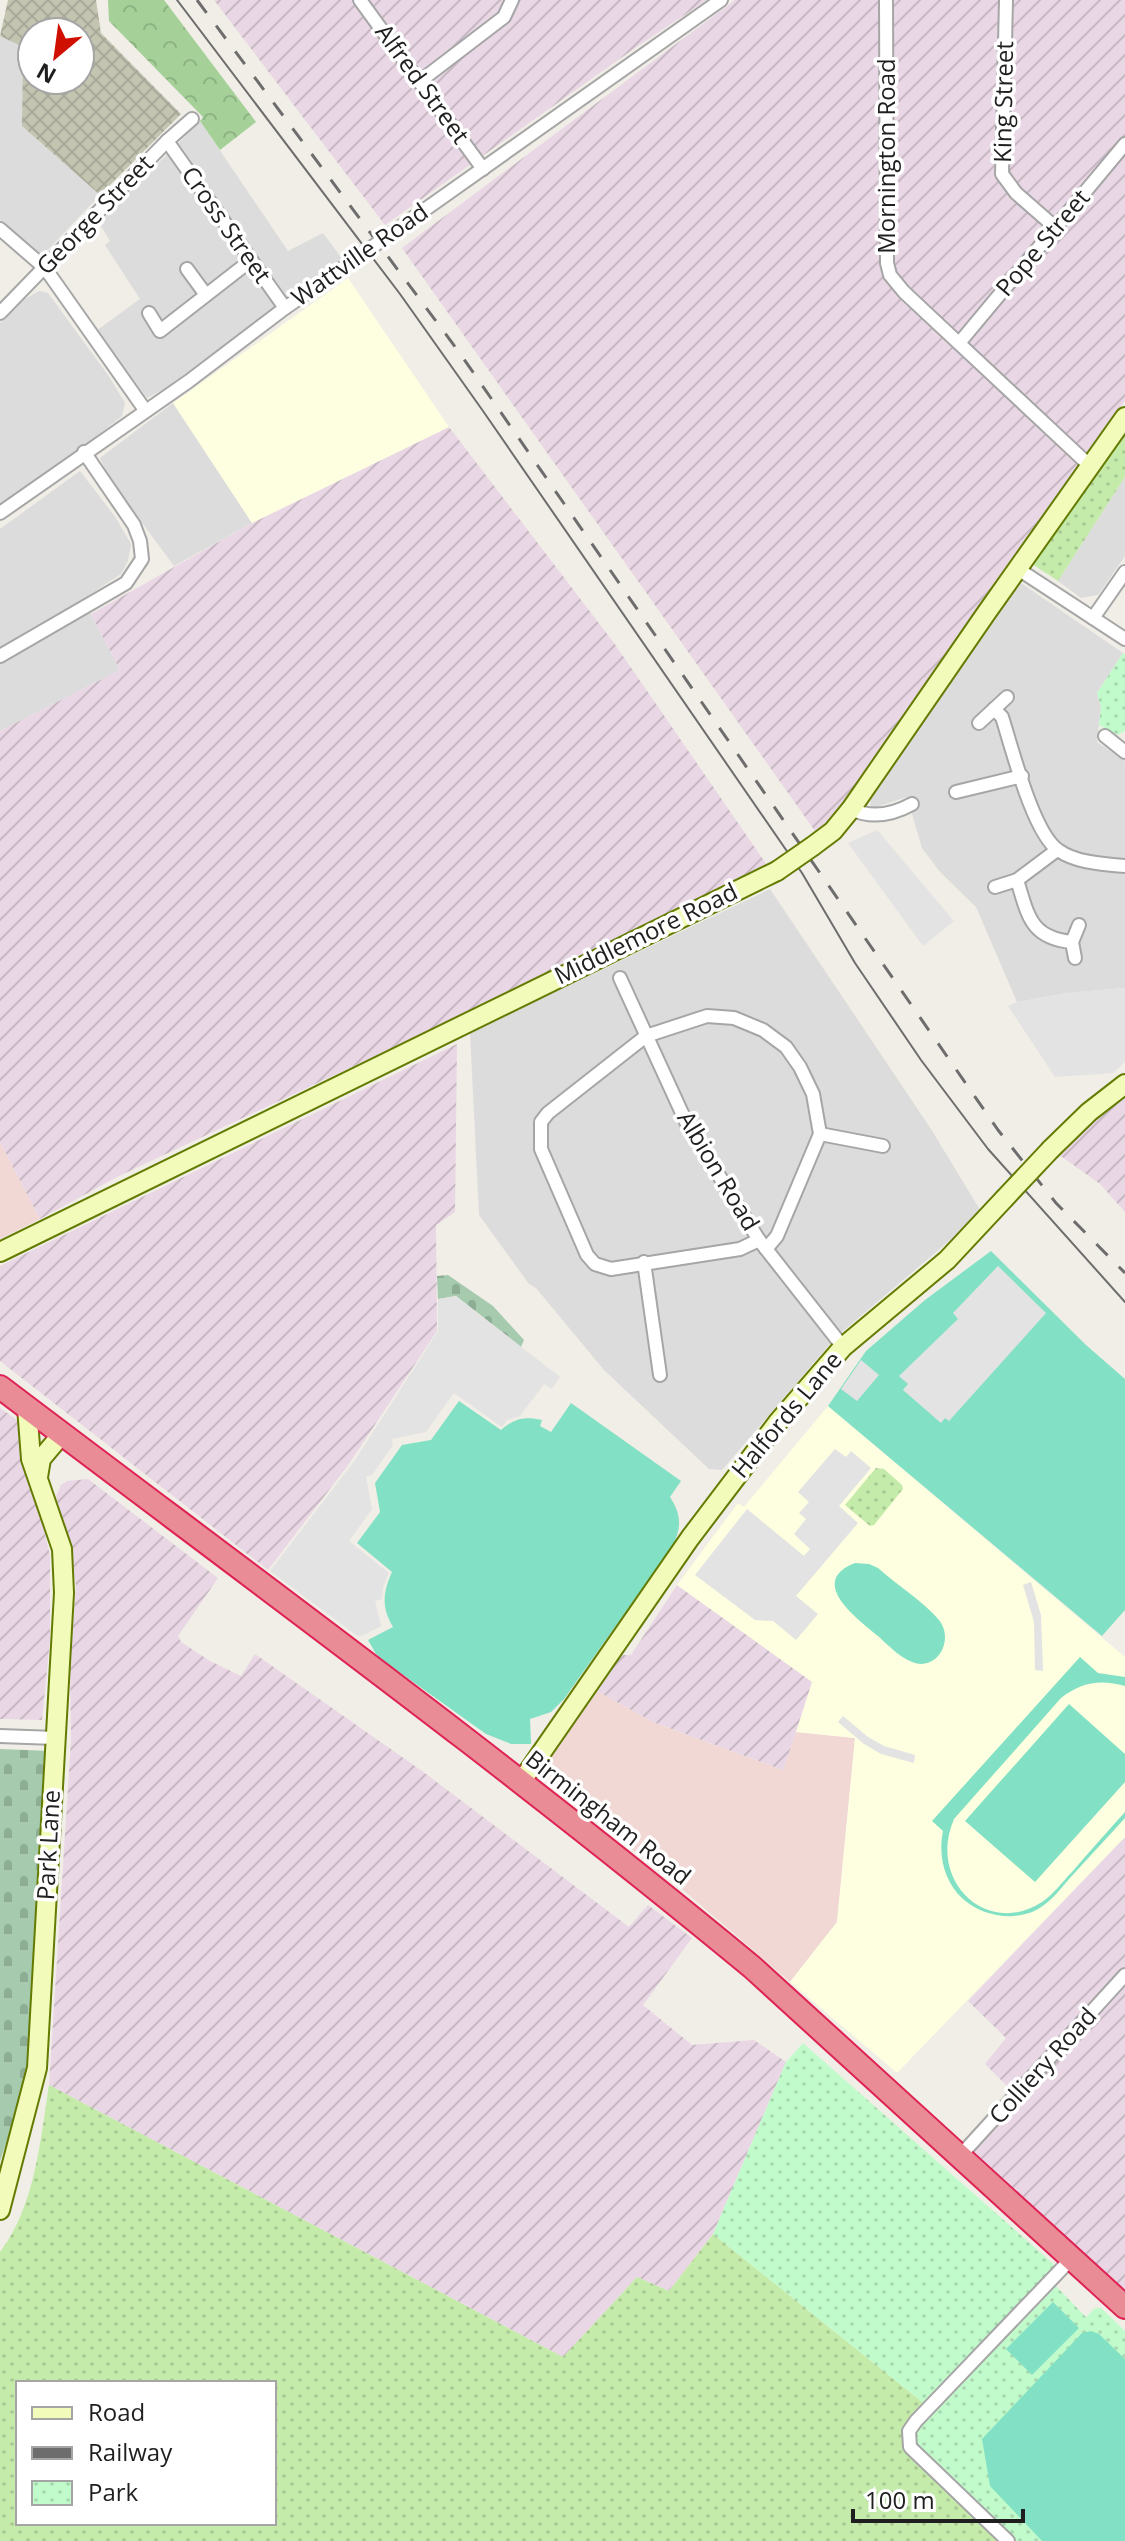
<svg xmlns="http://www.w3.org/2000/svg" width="1125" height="2541" font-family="'Open Sans',sans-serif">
	<defs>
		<pattern id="industrial-furrows" width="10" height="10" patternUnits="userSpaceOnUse" patternTransform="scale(2)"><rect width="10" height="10" fill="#ead7e5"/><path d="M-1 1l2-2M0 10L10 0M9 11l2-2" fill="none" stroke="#c8b8c4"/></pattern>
		<pattern id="construction-cross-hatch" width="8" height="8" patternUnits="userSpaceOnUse" patternTransform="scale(2)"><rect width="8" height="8" fill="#c4c5b1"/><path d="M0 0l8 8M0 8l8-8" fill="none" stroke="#a8a998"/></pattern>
		<pattern id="grass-dots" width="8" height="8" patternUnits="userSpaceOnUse" patternTransform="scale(2)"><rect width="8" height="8" fill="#c5ebab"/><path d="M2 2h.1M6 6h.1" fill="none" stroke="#a9c993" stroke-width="1.8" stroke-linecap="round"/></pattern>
		<pattern id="forest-crowns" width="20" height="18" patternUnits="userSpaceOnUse" patternTransform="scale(2)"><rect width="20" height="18" fill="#a5d199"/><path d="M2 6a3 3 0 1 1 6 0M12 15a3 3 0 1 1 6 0" fill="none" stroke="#8eb383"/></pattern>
		<pattern id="cemetery-stones" width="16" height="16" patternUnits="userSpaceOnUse" patternTransform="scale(2)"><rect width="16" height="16" fill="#a6caae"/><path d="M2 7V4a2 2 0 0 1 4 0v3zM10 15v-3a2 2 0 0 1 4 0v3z" fill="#8ead95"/></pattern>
		<pattern id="park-dots" width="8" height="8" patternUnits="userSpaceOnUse" patternTransform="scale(2)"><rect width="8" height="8" fill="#c2fbcb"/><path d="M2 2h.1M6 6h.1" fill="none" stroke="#a6d7ae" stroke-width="1.8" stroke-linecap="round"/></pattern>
	</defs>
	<rect width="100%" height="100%" fill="#f0eee6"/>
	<g fill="#dddcdc">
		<path d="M0,36L23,46L22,126L100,195L42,256L0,220Z"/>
		<path d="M200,121L288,251L323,233L343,260L164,389L147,398L96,331L140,299L105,245L110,241L99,223Z"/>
		<path d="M39,291L48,293L108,375L125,403L122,416L74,454L0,506V323L18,303Z"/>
		<path d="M173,403L252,523L174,566L110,479L100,458Z"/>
		<path d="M80,471L116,518L131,544L128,561L121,574L83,599L120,670L0,731V529Z"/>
		<path d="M1125,477V556L1098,595L1081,598L1058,581Z"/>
		<path d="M1021,583L1123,653L1097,693L1101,707L1097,742L1125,761V988L1067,993L1017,1002L976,907L940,872L922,848L907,797L873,808L870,805L871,797Z"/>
		<path d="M770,889L931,1129L982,1213L836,1337L722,1470L709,1469L604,1370L536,1288L529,1284L479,1215L470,1033Z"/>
	</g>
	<g fill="#f1d8d5">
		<path d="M0,1142L40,1219L0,1239Z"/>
		<path d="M597,1691L653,1722L783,1770L796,1732L855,1738L837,1922L790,1982L681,1888L551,1785L546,1772L550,1758Z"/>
	</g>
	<g fill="url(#industrial-furrows)">
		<path d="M214,0H707L638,46L385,225Z"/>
		<path d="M735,0H1125V401L961,631L831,822L815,831L402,248Z"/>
		<path d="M449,427L614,643L767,865L439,1026L119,1176L40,1219L0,1142V731L120,670L91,614L252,523Z"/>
		<path d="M457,1044L455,1212L436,1225L437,1331L349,1464L268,1570L0,1361V1266Z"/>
		<path d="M1125,1080V1212L1100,1184L1051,1149Z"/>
		<path d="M0,1408L17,1420L50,1555V1640L42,1720L0,1719Z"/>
		<path d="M88,1479L218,1578L178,1636L181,1642L210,1661L241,1676L255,1654L422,1771L629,1927L648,1905L692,1938L643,2005L692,2045L754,2040L786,2062L713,2234L669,2291L637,2277L563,2357L49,2085L71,1740L70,1663L76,1585L56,1496L61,1485L67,1481Z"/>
		<path d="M677,1585L813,1682L783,1770L653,1722L597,1691L617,1655H631Z"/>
		<path d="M1125,1837V2307L960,2156L1016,2095L985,2064L1006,2038L968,2001Z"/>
	</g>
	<g fill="#fdffe0">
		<path d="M348,278L449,427L252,523L173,403Z"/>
		<path d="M828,1406L1125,1657V1837L897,2073L790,1982L837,1922L855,1738L796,1732L812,1682L677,1585L738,1503L744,1507Z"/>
	</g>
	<path fill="url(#construction-cross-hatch)" fill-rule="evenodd" d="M8,0H96L101,33L181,114L100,195L22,126L23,47L0,36ZM32,32H80V80H32Z"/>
	<g fill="url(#grass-dots)" fill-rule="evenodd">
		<path d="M1125,436V477L1058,581L1032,564Z"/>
		<path d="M876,1468L884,1469L902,1485L903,1489L874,1525L870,1526L845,1505Z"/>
		<path d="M49,2085L563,2357L637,2277L669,2291L713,2234L926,2405L973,2502L1015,2541H0V2252C35,2206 40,2142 49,2085ZM18,2383H274V2523H18Z"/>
	</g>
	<path fill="url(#forest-crowns)" d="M108,0H164L256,122L220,150L200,121L203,117L109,21Z"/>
	<g fill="url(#cemetery-stones)">
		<path d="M448,1275L493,1306L524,1340L521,1347L456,1296L438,1299L437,1276Z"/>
		<path d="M0,1749L50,1751L31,2070L0,2161Z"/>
	</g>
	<g fill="url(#park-dots)">
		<path d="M1123,653L1125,654V731L1118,735L1099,725L1101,707L1097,693Z"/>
		<path d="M803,2043L1059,2269L926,2405L713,2234L786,2062Z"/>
		<path d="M1052,2282L1086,2317L1095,2308H1101L1125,2331V2541H1015L914,2446L912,2436L916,2426Z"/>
	</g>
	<g fill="#82e1c4">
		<path d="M991,1251L1086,1345L1125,1379V1610L1102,1636L828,1406L866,1351L925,1300Z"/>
		<path d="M459,1401L501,1430C515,1418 524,1416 542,1420L540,1426L551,1432L571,1403L681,1481L670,1497C681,1514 682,1527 673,1545L564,1699L551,1712L530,1719L531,1744H511L486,1734L388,1664L376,1654L368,1640L393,1627C381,1607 383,1592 392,1572L357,1543L380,1512L375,1483L402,1445L431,1440Z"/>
		<path d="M855,1563L869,1564L878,1568C897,1585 923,1601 939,1620C955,1640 937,1672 912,1662C899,1657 888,1645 878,1636C859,1620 806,1582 855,1563Z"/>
		<path d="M1080,1657L1098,1673L1125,1677V1686C1101,1679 1081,1682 1061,1698L954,1819C927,1881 987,1938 1042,1902C1053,1895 1062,1882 1072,1872C1089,1852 1107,1832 1125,1812V1818C1107,1838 1088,1858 1070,1878C1062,1887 1054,1898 1044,1905C1021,1923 984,1918 963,1899C944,1881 938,1856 943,1831L932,1821Z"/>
		<path d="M1069,1704L1125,1754V1782L1035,1882L965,1821Z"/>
		<path d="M1053,2302L1079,2328L1032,2375L1006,2349Z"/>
		<path d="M1091,2331L1099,2334L1125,2359V2541H1042L990,2486L982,2439L1082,2333Z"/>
	</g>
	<g fill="#e3e3e3">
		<path d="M877,830L954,921L923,946L848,843Z"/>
		<path d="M1125,988V1062L1113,1073L1055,1077L1008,1006L1017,1002L1067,993Z"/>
		<path d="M998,1266L1046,1313L949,1421L945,1418L941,1423L903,1390L908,1384L899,1376L958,1319L953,1313Z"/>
		<path d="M456,1296L560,1377L552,1389L544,1384L520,1416L507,1420L502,1427L454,1393L426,1432L392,1439L393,1445L372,1475L366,1476L372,1509L349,1541L389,1573L383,1587L382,1599L375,1601L381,1626L362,1636L356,1635L270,1571L355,1460L438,1331V1299Z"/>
		<path d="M861,1360L879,1375L857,1401L841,1389Z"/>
		<path d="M835,1449L846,1457L851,1451L871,1468L839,1506L858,1523L796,1596L818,1614L796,1640L773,1621L755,1620L695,1575L747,1509L804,1556L810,1549L794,1534L806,1519L799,1513L809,1502L798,1492Z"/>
		<path d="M1031,1582L1041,1615L1043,1671L1035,1670L1034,1622L1023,1585Z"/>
		<path d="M843,1716L868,1737L884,1746L915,1755L914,1763L881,1754L864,1744L838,1722Z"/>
	</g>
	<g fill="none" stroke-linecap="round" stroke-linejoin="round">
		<defs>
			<g id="street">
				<path d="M360,0L483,169"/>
				<path d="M886,0L887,263L890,275L904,292L1090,466"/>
				<path d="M1006,0L1002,174L1016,193L1056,228"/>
				<path d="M419,82L504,17L512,0"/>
				<path d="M167,141L285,308"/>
				<path d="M0,229L45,268L145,410"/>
				<path d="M389,235L721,0"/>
				<path d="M187,269L206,295"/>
				<path d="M0,313L167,141L192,119"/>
				<path d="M149,313L160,331L250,261"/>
				<path d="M960,342L1125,144"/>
				<path d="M0,513L189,381L285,308L343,268"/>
				<path d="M1018,569L1125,639"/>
				<path d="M1093,618L1125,572"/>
				<path d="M0,656L126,583L142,559L140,541L134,525L84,452"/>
				<path d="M994,709L1002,717C1012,748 1033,833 1058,850C1076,863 1103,864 1125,866"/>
				<path d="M979,723L1007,697"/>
				<path d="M1105,736L1125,752"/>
				<path d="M956,792L1022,776"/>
				<path d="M851,809C872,819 892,815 912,804"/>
				<path d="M1017,880C1028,915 1030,938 1072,942"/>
				<path d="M995,887L1017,880L1057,850"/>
				<path d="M1075,958L1072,942L1079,925"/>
				<path d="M620,978L687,1124L759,1240L843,1347"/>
				<path d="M820,1134L883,1146"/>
				<path d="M759,1240L740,1249L611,1269L595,1264L587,1255L541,1149V1122L548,1113L646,1036L707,1016L734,1018L763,1030L786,1047L800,1067L813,1094L820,1134L777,1236L766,1249"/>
				<path d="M644,1262L660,1375"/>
				<path d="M0,1736L55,1738"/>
				<path d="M960,2156L1125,1975"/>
				<path d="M1008,2541L910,2447L909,2431L916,2421L1072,2258"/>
			</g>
			<g id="secondary">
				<path d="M813,846L833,831L851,809L987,612L1125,417"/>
				<path d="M1051,1149L1089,1112L1125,1084"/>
				<path d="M0,1252L777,871"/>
				<path d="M38,1477L41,1459L62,1434"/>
				<path d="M521,1782L690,1538L778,1422L843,1347L947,1260L1004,1199"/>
				<path d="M0,2210L37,2068L64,1593L62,1549L31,1459L27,1407"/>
			</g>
			<path id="highway" d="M0,1387C252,1578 508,1765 752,1967L1125,2307"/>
		</defs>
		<use href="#street" stroke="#a6a6a6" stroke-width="16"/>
		<use href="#secondary" stroke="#647b02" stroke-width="22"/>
		<use href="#highway" stroke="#df2254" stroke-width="26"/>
		<use href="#street" stroke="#fff" stroke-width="12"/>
		<use href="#secondary" stroke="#f2fbb9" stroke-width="18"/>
		<use href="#highway" stroke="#e98c96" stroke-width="22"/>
		<path stroke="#6d6d6d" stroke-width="2" d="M177,0L400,294L483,411L802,873L855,963L921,1060L988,1149L1125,1302"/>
		<path stroke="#6d6d6d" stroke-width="3" stroke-dasharray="16 16" stroke-linecap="butt" d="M197,0L459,352L998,1130L1056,1203L1125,1273"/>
		<defs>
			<path id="street-bridge" d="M343,268L389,235"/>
			<g id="secondary-bridge">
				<path d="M777,871L813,846"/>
				<path d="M1004,1199L1051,1149"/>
			</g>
		</defs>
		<use href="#street-bridge" stroke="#a6a6a6" stroke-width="16" stroke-linecap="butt"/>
		<use href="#secondary-bridge" stroke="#647b02" stroke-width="22" stroke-linecap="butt"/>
		<use href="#street-bridge" stroke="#fff" stroke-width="12"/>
		<use href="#secondary-bridge" stroke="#f2fbb9" stroke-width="18"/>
	</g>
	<g text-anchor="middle" stroke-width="7" stroke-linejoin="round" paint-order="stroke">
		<g font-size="24" fill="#1f1f1f" stroke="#fff">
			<text transform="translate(422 84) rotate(54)" y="8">Alfred Street</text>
			<text transform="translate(1004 102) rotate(-89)" y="8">King Street</text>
			<text transform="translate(887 156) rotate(-90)" y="8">Mornington Road</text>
			<text transform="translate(95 215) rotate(-46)" y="8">George Street</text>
			<text transform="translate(226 225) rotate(55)" y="8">Cross Street</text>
			<text transform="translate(1043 243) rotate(-50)" y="8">Pope Street</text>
			<text transform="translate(360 255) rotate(-35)" y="8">Wattville Road</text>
			<text transform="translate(646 934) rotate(-26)" y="8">Middlemore Road</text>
			<text transform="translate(718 1171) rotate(59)" y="8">Albion Road</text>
			<text transform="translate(787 1415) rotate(-50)" y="8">Halfords Lane</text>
			<text transform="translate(608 1818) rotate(38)" y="8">Birmingham Road</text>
			<text transform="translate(49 1845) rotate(-87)" y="8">Park Lane</text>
			<text transform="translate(1043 2066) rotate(-48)" y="8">Colliery Road</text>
		</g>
	</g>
	<rect x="16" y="2381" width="260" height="144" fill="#ffffff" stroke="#a5a5a5" stroke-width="2"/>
	<rect x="32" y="2407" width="40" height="12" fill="#f2fbb9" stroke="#a5a5a5" stroke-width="2"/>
	<text x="88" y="2421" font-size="24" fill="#1f1f1f">Road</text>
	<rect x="32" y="2447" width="40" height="12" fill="#6d6d6d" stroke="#a5a5a5" stroke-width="2"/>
	<text x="88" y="2461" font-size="24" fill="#1f1f1f">Railway</text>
	<rect x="32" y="2481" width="40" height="24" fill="url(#park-dots)" stroke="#a5a5a5" stroke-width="2"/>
	<text x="88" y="2501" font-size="24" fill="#1f1f1f">Park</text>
	<g transform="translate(56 56) rotate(209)"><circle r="38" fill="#ffffff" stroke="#a5a5a5" stroke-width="2"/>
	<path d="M0-6L14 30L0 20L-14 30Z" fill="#cf1000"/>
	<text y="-12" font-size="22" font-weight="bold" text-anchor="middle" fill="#1f1f1f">N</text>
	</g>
	<path d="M853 2509v12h170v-12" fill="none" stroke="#1f1f1f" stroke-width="4"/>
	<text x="865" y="2509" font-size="24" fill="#1f1f1f" stroke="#ffffff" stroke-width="6" paint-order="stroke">100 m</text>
</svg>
